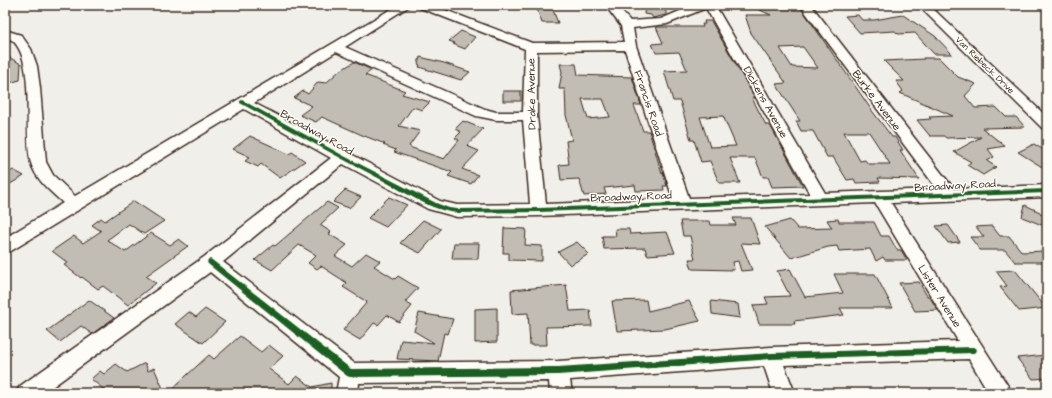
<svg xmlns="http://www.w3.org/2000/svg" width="1052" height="398" font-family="'Architects Daughter',sans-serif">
	<rect width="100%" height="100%" fill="#f1efea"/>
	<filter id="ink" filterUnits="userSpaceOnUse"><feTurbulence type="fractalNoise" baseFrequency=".025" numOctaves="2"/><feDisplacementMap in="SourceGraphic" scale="8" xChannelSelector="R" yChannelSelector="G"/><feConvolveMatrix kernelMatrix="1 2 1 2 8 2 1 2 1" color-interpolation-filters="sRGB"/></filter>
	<g filter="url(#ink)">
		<g fill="#c1bcb4" stroke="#3b2a1e" fill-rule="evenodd">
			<path d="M541,5H551L558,23H542L537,9L542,8Z"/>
			<path d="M645,5H662L666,11V15L653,18L651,15L644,14Z"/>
			<path d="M749,5H799L873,112L892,137H895L903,150H900L919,179L878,178L880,182L856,183L854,179L847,180L833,157H827L813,131H801L796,121H800L776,84L786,83L751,33L745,15H771ZM803,47L818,68L792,67L780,48ZM844,132H869L890,164H868L865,160L860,161Z"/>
			<path d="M858,15L862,20H874L903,15L935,36L952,54H934L915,33L898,34L895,31L860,33L845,16Z"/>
			<path d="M704,21H711L755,98H752L766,125H770L803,186L772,187L768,177H763L755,158H730L740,183H719L710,161L701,162L694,140H691L680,101H673L664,71L687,70L679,52L656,53L652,44L663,43L656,27H703L702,24H705ZM723,116L736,146L710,147L700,117Z"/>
			<path d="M461,31L475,37L465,49L453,44L455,43L449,41Z"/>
			<path d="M5,55L21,64L20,80L5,84Z"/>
			<path d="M420,57L444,63L470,72L461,80L419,67L420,65L418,64Z"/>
			<path d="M923,58H939L958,77L976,84L965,96L975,108L996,107L1006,117H1016L1025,127L982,128L1005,146L988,149L994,157L987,161L996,167L983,175L967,165L971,162L954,152L981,137L946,138L944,136H930L917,120L931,119L929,117L953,116L900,93L903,91L896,81H904L884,61L924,59Z"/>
			<path d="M354,62L372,70L365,75L405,91L402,94L430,102L422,110L413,107L399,126L420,131L409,146L412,148L444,159L459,140L455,138L461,132L455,129L463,121L483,129L467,146L479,151L462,169L478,175L471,184L448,176L452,172L394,152L396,150L383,145L385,144L362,135L322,117L316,122L300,115L312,106L294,98L303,91L308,94L318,82L326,83L338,72Z"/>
			<path d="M560,64H576L578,75L632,77L641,105H634L643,131H649L662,174L663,173L667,186H663L664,190L636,191L635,185L604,188L606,194L584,196L579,179L561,180L559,165L569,164L566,141L572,140L566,115L565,89H559L562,72ZM582,99H603L610,117L588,119Z"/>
			<rect x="503" y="91" width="18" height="10"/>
			<path d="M250,136L289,154L292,152L305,161L280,178L261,164L258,167L245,161L250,157L233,149Z"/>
			<path d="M1034,144L1047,152V170L1018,152Z"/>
			<path d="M13,170L24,176L5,187V175Z"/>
			<path d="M345,190L361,197L349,208L333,202Z"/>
			<path d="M389,197L407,205L386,227L368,218Z"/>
			<path d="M134,201L164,221L144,234L129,224L107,240L125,252L151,233L170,245L179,239L188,246L146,276L156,283L128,305L103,286L98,289L82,277L81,278L64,265L68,263L52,251L74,236L83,243L101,231L92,225L101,218L105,221Z"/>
			<path d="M327,202L338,208L320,225L331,232L329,234L347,245L335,256L352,266L366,253L380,261L374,266L395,279L398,276L418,288L405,302L412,306L399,322L387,315L378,325L374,323L360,340L343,330L367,302L343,287L347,283L321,266L317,269L308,263L316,255L299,245L272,270L255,260L273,245L275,246Z"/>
			<path d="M1025,205L1040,212V214L1047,216V227L1022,217Z"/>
			<path d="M733,218H751L760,244L741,243L752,270L741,271L738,261L733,262L734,270L692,269L689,259H695L690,236H683L680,221H710L711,225H736Z"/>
			<path d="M838,219L839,222H874L881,236H889L897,250H901L907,260H885L883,257L876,261L870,249L839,251L837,246L828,247L791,258L765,227L790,220L798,229L832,228L827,220Z"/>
			<path d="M423,220L441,229L420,253L400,243Z"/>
			<path d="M948,225L960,242L948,243L936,226Z"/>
			<path d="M992,226L1000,236H1009L1022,252L1047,251V262H1015L1005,250H980L970,237H984L976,227Z"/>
			<path d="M504,228L526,229L525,245L542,246V261L509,260V253H503Z"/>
			<path d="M615,229H629L630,234L667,232L675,253L647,255L645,248L604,249L602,236H616Z"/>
			<path d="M577,242L589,254L570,265L558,252Z"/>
			<path d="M454,243H479L478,259H452Z"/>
			<path d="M790,269L805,297L843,293L834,274H875L893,308H840L844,315L794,321L795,324H759L753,305L768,304L765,297L790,296L777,271Z"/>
			<path d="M1015,270L1046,308L1019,311L1000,287L1007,286L996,271Z"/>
			<path d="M919,282L927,296H929L938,310L915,311L899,283Z"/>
			<path d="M566,285L570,311L590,310L592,326L546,327L547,345H530L528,313L512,314L511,290Z"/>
			<path d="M89,300L114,318L92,334L81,326L60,342L47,331Z"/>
			<path d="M646,300L648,311L689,301L700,321L665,329L617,331L612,301Z"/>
			<path d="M711,301L738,304L740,318L712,314Z"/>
			<path d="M497,308V342L475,343V309Z"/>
			<path d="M205,309L225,322L203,343L175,324L189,312L196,317Z"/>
			<path d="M419,313L453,319L448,334L444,333L438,361L397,359L401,340L434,343L414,331Z"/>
			<path d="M240,336L261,352L269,345L283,356L269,369L289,384L297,376L312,387L331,383V393H181L174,387L209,355L214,359Z"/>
			<path d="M1047,355V378L1033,379L1017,358Z"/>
			<path d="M145,363L148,371L154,368L165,393H108L91,379L100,371L104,374L116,364L127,372Z"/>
		</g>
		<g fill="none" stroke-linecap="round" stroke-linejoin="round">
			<defs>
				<g id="minor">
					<path d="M398,5H411L345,47L485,109L496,112H523L525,49L418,7L417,5H432L532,43L624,42L621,26L605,5H616L630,21L661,19L694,5H715L825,193L937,189L800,5H811L954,189L1047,185V197L891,203L1008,386L1012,393H989L969,359L784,365L795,393H773L764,366L570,380L572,393H550L549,381L359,383L358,393H336L339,377L210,272L44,393H16L20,386L204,257L331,158L244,109L11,251L5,253V238L63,203C51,192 35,179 31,163C23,134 36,62 13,41C11,39 8,38 5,38V30L21,35L31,49L37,66L40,88L46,162L53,175L75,196ZM706,8L810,194L689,198L636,46L633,28L667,24ZM625,50L673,199L546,204L537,116V51ZM336,52L476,116L496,120H523L530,204L457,205L440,201L254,103ZM343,164L428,209L457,217L539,216L875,203L958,341L771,347L558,361L354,363L223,262Z"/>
					<path d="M918,5H929L1047,117V130L1042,128Z"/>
				</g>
			</defs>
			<use href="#minor" stroke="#3b2a1e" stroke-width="3"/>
			<use href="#minor" fill="#fdfcf7" fill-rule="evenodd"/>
			<defs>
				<g id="cycleway">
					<path d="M242,100L344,156L436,203L449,208L457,209L539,208L1047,189V193L539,212L457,213C430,210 406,193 382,180C334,155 287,129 240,103V101Z"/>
					<path d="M210,259L212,260L351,369L558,367L771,353L973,347L976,348L977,350L976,352L973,353L771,359L558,375L350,377L347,376L208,264L207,262L208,260Z"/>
				</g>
			</defs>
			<use href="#cycleway" stroke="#fdfcf7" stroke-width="2"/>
			<use href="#cycleway" fill="#1b5e20" fill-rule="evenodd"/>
		</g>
	</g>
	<g text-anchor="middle" stroke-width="3" stroke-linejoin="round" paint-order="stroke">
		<g font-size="9" fill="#3b2a1e" stroke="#fdfcf7">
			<text transform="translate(985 65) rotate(44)" y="3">Van Riebeck Drive</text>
		</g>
		<g font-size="11" fill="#3b2a1e" stroke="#fdfcf7">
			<text transform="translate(531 94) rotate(-91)" y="4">Drake Avenue</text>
			<text transform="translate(877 100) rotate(53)" y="4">Burke Avenue</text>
			<text transform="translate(766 102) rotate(61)" y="4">Dickens Avenue</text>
			<text transform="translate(649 103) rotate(71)" y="4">Francis Road</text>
			<text transform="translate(317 132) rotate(29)" y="4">Broadway Road</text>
			<text transform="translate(955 185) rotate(-3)" y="4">Broadway Road</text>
			<text transform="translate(631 196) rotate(-2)" y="4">Broadway Road</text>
			<text transform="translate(940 296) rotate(58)" y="4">Lister Avenue</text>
		</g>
	</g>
	<rect width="1052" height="398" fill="none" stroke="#fdfcf7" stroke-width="20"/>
	<rect x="10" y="10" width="1032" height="378" fill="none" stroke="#3b2a1e" stroke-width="1.5" filter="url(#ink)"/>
</svg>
